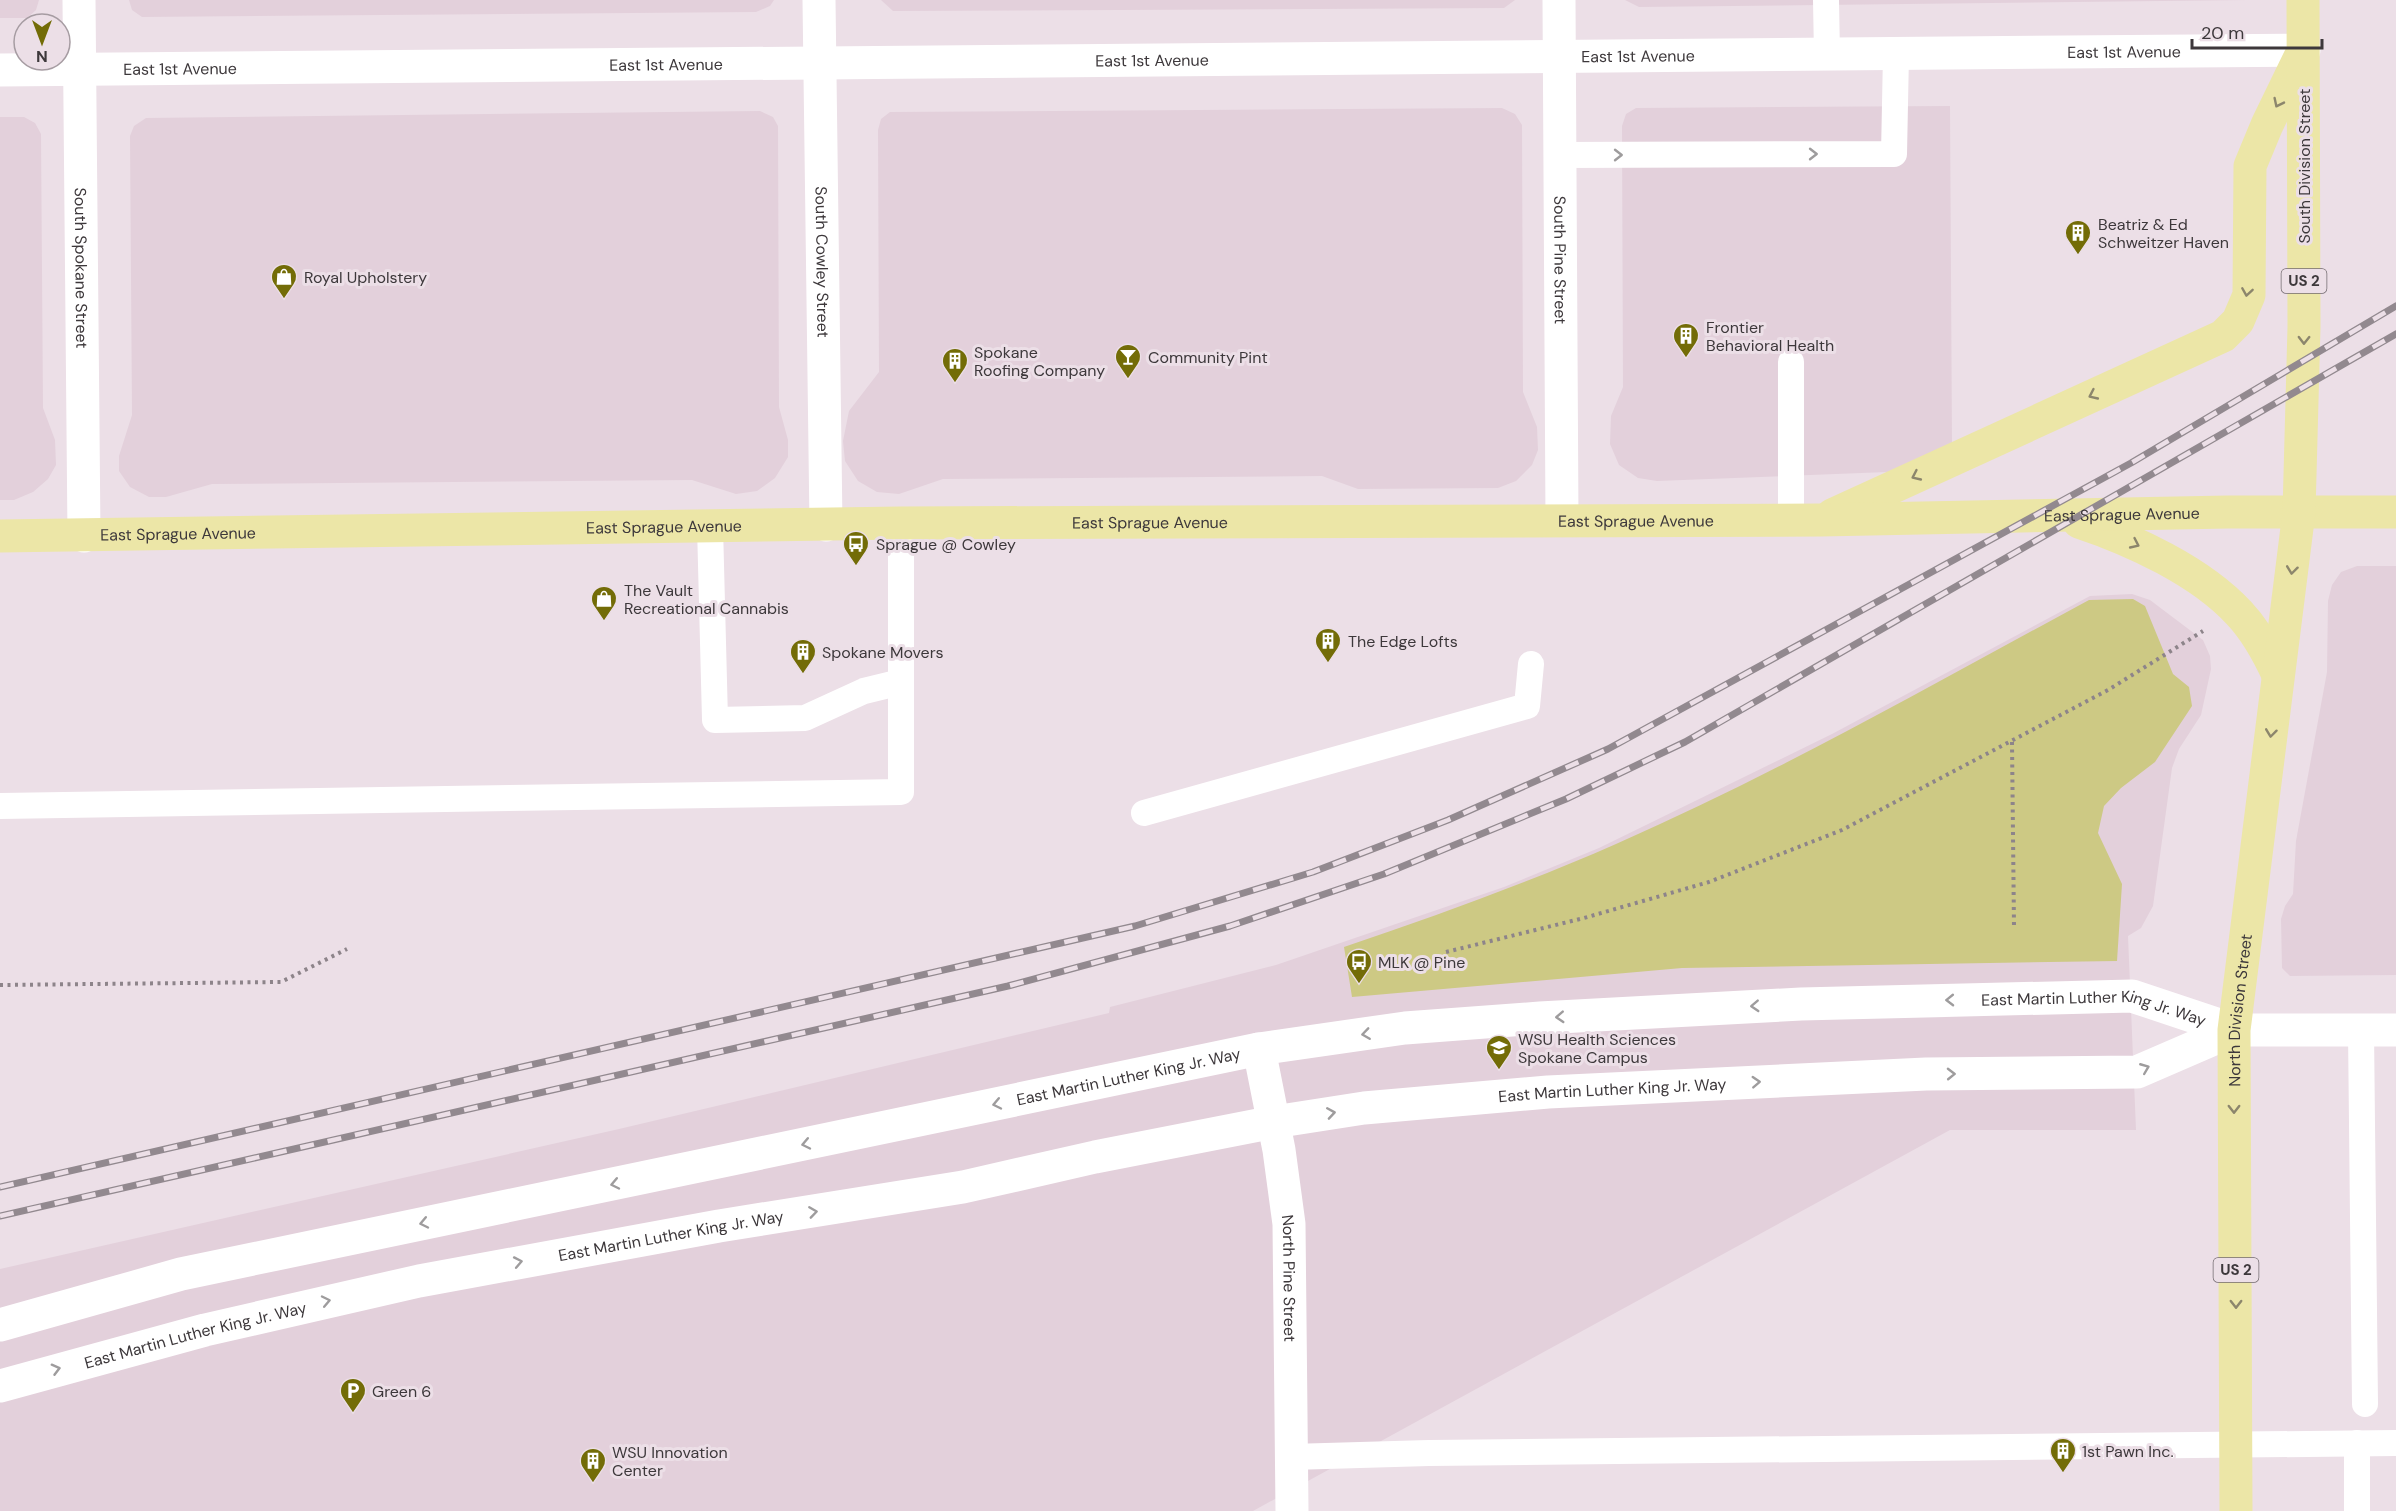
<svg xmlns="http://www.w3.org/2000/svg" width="2396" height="1511" font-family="'DM Sans',sans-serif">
	<rect width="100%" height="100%" fill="#ecdfe7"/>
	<g fill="#e3d0db">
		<path d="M0,0H39L36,10L27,18H0Z"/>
		<path d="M129,0H774L770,6L756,12L142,17L132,10Z"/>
		<path d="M881,0H1515L1504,8L893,11Z"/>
		<path d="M1625,0H2247L1639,7Z"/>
		<path d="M1950,106L1952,445L1913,471L1657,481L1638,478L1619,465L1610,444L1611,416L1623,387L1622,126L1626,114L1636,108Z"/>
		<path d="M1502,108L1515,114L1522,125L1523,392L1537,427L1538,450L1532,465L1516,481L1498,488L1358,489L1322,476L943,479L899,494L877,492L858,481L845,461L843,441L849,411L879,372L878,130L881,119L890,112Z"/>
		<path d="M760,111L773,117L778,126L779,407L788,440V457L775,478L757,491L736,494L692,480L212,484L166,497H149L130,487L119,471V456L132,415L130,136L134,126L146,118Z"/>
		<path d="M0,117H24L35,123L41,134L43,408L55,440L56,465L48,479L33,492L14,500H0Z"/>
		<path d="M2357,566H2396V975L2290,976L2282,968L2281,919L2285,906L2293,894L2296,841L2327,672L2328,601L2332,585L2341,572Z"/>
		<path d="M2132,594L2150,600L2203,640L2210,656L2211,669L2201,715L2179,749L2172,768L2153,906L2141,928L2128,936L2136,1130H1950L1253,1511H0V1269L619,1129L1109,1013L1110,1007L1276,965L1504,887L1599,848L1832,734L2090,596Z"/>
	</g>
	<path fill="#cdc984" d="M2133,599L2145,606L2173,674L2189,687L2192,706L2155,762L2121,788L2104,806L2098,833L2122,884L2117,961L1682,968L1352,997L1344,947C1436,916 1527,883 1616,844C1778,773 1933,684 2089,600Z"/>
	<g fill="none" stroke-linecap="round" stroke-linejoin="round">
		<g stroke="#8d848a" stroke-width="4" stroke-dasharray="3 4.5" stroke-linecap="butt">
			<path d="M2012,742L2014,927"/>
			<path d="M1446,952L1584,918L1709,882L1842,830L2108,690L2203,631"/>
			<path d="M0,985L281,982L347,949"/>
		</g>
		<g stroke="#fff" stroke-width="26">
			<path d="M1826,0L1827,55"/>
			<path d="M1559,155L1894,154L1896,54"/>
			<path d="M1791,520V362"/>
			<path d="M710,526L715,720L805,718L864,691L901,682"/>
			<path d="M0,806L901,792V523"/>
			<path d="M1144,813L1527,706L1531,664"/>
			<path d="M2361,1030L2365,1404"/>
			<path d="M2357,1443V1511"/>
			<path d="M1291,1457L1429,1453L2396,1443"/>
		</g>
		<g stroke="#fff" stroke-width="33">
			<path id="s1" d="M79,0L84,536"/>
			<path id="s2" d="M819,0L826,525"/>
			<path id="s3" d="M1559,0L1562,520"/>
			<path id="s4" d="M0,70L2304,50"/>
		</g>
		<g stroke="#fff" stroke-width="33">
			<path id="s5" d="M1259,1049L1279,1150L1289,1224L1292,1511"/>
			<path id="s6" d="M0,1325L181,1274L1259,1049L1405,1028L1540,1018L1801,1004L2132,996L2234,1030H2396"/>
			<path id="s7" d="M0,1386L205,1330L419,1281L719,1226L963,1187L1095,1157L1274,1122L1364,1108L1548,1092L1926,1074L2137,1072L2234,1030"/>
		</g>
		<g stroke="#ece6a7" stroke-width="33">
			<path d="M1832,515L2223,336L2238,321L2249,295L2250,166L2267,125L2300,57"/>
			<path d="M2079,522C2133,540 2200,571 2239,613C2256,631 2268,653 2278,675"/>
			<path id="s8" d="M0,536L901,523L1821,520L2228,512H2396"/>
			<path id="s9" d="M2236,1511L2234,1030L2299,512L2304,327L2303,0"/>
		</g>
		<defs>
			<g id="rail">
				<path d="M0,1187L1135,926L1313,872L1448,820L1608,749L2131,463L2396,306"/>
				<path d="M0,1216L1008,986L1230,926L1384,874L1566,799L1685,742L2396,334"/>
			</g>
		</defs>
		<use href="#rail" stroke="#92898f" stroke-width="7"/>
		<use href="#rail" stroke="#ecdfe7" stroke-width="4.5" stroke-dasharray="14" stroke-linecap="butt"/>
	</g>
	<defs><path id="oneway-chevron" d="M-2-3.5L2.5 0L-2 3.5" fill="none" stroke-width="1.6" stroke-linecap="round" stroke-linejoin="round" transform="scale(1.5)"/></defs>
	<g stroke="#8c866c">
		<use href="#oneway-chevron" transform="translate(2278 103) rotate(116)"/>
		<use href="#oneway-chevron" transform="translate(2247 292) rotate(99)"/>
		<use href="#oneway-chevron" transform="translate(2304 340) rotate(91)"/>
		<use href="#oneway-chevron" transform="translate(2093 395) rotate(155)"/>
		<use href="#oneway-chevron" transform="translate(1916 476) rotate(155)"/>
		<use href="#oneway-chevron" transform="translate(2135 544) rotate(25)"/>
		<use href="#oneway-chevron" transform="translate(2292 570) rotate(97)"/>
		<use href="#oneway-chevron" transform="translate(2271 733) rotate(97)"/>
		<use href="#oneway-chevron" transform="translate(2234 1109) rotate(90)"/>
		<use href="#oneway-chevron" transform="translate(2236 1304) rotate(90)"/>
	</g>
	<g stroke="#9e9c9d">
		<use href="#oneway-chevron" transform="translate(1813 154)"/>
		<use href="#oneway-chevron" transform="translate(1618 155)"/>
		<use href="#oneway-chevron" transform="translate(1950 1000) rotate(179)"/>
		<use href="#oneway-chevron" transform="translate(1755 1006) rotate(177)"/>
		<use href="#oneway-chevron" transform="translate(1560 1017) rotate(177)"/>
		<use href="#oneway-chevron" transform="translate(1366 1034) rotate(172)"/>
		<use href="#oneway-chevron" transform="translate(2145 1068) rotate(-22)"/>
		<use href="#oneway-chevron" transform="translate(1951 1074) rotate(-1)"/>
		<use href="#oneway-chevron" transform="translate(1756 1082) rotate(-3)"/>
		<use href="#oneway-chevron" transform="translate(997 1104) rotate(168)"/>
		<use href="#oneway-chevron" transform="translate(1331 1113) rotate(-9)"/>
		<use href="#oneway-chevron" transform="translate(806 1144) rotate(168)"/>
		<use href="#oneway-chevron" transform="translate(615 1184) rotate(168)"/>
		<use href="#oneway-chevron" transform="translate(813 1212) rotate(-8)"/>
		<use href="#oneway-chevron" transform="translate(424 1223) rotate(168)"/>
		<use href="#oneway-chevron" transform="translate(518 1262) rotate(-11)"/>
		<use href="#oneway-chevron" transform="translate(326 1301) rotate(-12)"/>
		<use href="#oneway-chevron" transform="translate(56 1369) rotate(-15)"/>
	</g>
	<defs>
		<symbol id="building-pin" viewBox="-11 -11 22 30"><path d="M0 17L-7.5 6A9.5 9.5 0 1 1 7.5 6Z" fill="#736c07" stroke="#ecdfe7"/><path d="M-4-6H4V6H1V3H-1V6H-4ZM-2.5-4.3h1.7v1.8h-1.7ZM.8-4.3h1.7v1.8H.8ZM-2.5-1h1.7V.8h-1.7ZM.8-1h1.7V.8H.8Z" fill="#fff"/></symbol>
		<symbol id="shop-pin" viewBox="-11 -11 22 30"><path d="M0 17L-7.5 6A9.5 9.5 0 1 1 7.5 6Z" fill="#736c07" stroke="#ecdfe7"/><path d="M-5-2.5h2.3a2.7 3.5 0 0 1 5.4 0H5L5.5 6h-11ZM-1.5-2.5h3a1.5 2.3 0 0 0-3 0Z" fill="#fff"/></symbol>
		<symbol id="bar-pin" viewBox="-11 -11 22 30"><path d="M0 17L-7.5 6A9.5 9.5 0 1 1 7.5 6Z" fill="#736c07" stroke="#ecdfe7"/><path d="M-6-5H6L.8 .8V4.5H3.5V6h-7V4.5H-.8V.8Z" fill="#fff"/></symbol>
		<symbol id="bus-pin" viewBox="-11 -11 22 30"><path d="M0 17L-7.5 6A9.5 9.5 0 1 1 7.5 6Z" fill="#736c07" stroke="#ecdfe7"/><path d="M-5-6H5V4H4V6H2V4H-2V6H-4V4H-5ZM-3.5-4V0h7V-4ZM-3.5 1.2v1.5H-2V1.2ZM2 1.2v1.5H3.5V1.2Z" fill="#fff"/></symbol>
		<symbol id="university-pin" viewBox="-11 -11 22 30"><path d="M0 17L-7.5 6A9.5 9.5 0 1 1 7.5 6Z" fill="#736c07" stroke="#ecdfe7"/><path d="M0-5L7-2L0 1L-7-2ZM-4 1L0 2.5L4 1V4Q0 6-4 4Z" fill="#fff"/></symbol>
		<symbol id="parking-pin" viewBox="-11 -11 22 30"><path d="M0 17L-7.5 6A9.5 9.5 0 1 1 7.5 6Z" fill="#736c07" stroke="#ecdfe7"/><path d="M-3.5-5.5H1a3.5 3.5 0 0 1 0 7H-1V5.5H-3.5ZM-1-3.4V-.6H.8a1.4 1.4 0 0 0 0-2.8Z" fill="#fff"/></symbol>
	</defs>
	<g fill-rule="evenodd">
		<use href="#building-pin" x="2063" y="218" width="30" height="40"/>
		<use href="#shop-pin" x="269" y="262" width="30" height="40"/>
		<use href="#building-pin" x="1671" y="321" width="30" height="40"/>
		<use href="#bar-pin" x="1113" y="342" width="30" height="40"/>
		<use href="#building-pin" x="940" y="346" width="30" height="40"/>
		<use href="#bus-pin" x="841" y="529" width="30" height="40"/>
		<use href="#shop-pin" x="589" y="584" width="30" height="40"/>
		<use href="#building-pin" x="1313" y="626" width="30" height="40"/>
		<use href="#building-pin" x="788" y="637" width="30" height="40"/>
		<use href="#bus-pin" x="1344" y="947" width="30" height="40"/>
		<use href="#university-pin" x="1484" y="1033" width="30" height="40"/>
		<use href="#parking-pin" x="338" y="1376" width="30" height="40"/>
		<use href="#building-pin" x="2048" y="1436" width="30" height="40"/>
		<use href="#building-pin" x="578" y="1446" width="30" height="40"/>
	</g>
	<g text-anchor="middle" stroke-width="6" stroke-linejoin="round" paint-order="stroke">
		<g fill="#ecdfe7" stroke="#726a6f" stroke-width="1.5">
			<rect x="2281.5" y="269" width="45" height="24" rx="4.5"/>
			<rect x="2213.5" y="1258" width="45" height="24" rx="4.5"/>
		</g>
		<g font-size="15" font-weight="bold" fill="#3d383b">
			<text x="2304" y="286">US 2</text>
			<text x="2236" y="1275">US 2</text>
		</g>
		<g font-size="16" fill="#3d383b" stroke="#ecdfe7">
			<text dy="6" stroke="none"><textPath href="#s4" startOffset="2124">East 1st Avenue</textPath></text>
			<text dy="6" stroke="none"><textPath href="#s4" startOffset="1638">East 1st Avenue</textPath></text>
			<text dy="6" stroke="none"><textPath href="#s4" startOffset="1152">East 1st Avenue</textPath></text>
			<text dy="6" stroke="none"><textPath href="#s4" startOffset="666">East 1st Avenue</textPath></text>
			<text dy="6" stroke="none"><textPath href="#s4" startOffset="180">East 1st Avenue</textPath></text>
			<text transform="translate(2304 166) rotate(-90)" y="6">South Division Street</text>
			<text dy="6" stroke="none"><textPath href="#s3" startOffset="260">South Pine Street</textPath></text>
			<text dy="6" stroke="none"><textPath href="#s2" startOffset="262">South Cowley Street</textPath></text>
			<text dy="6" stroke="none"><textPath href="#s1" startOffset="268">South Spokane Street</textPath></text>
			<text dy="6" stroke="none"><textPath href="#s8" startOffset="2122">East Sprague Avenue</textPath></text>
			<text dy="6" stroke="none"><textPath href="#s8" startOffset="1636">East Sprague Avenue</textPath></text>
			<text dy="6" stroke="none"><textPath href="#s8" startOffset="1150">East Sprague Avenue</textPath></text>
			<text dy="6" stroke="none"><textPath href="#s8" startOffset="664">East Sprague Avenue</textPath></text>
			<text dy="6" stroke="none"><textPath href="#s8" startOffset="178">East Sprague Avenue</textPath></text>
			<text dy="6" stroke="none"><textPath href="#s9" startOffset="501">North Division Street</textPath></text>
			<text dy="6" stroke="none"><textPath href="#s6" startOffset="2128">East Martin Luther King Jr. Way</textPath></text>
			<text dy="6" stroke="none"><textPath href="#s6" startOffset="1156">East Martin Luther King Jr. Way</textPath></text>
			<text dy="6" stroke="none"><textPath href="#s7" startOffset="1642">East Martin Luther King Jr. Way</textPath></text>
			<text dy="6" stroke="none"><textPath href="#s7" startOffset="688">East Martin Luther King Jr. Way</textPath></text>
			<text dy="6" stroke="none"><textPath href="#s5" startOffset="232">North Pine Street</textPath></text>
			<text dy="6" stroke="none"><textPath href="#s7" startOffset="202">East Martin Luther King Jr. Way</textPath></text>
		</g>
		<g font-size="16" fill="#3d383b" stroke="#ecdfe7" text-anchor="start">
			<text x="2098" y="230">Beatriz &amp; Ed<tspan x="2098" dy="18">Schweitzer Haven</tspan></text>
			<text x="304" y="283">Royal Upholstery</text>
			<text x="1706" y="333">Frontier<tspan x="1706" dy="18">Behavioral Health</tspan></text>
			<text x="974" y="358">Spokane<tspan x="974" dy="18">Roofing Company</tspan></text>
			<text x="1148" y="363">Community Pint</text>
			<text x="876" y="550">Sprague @ Cowley</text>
			<text x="624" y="596">The Vault<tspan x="624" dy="18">Recreational Cannabis</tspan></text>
			<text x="1348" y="647">The Edge Lofts</text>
			<text x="822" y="658">Spokane Movers</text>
			<text x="1378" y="968">MLK @ Pine</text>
			<text x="1518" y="1045">WSU Health Sciences<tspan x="1518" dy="18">Spokane Campus</tspan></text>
			<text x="372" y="1397">Green 6</text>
			<text x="2082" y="1457">1st Pawn Inc.</text>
			<text x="612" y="1458">WSU Innovation<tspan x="612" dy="18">Center</tspan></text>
		</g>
	</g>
	<g transform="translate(42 42) rotate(180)"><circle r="28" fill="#ecdfe7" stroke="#a69ca2" stroke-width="1.5"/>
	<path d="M0-4.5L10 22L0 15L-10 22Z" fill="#736c07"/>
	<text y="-9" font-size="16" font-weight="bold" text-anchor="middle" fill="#3d383b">N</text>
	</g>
	<path d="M2192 39v9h130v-9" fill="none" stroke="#3d383b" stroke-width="3"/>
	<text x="2201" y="39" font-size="18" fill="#3d383b" stroke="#ecdfe7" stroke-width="4.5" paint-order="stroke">20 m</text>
</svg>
